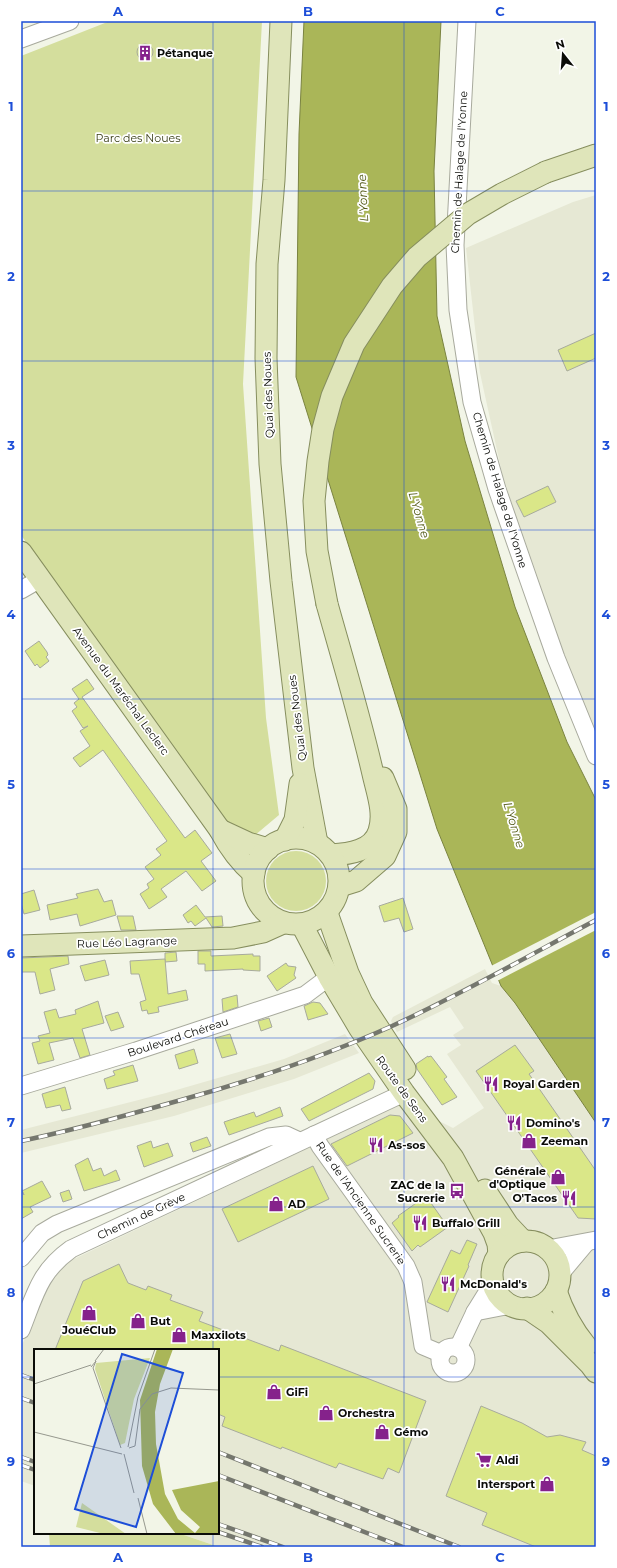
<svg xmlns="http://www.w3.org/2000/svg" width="617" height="1568" font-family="Montserrat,sans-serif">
	<rect width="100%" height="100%" fill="#f2f5e7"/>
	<g fill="#e6e8d4">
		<path d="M596,195V736L583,706L535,576L502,473L480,373L466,248L573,202Z"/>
		<path d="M485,969L492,983L501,986L515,1003L596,1123V1547H219L178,1533H218V1350H35V1486L21,1481V1347L57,1267L403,1103L453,1128L484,1108L447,1054L461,1045L453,1035L464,1028L450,1007L397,1032L391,1021L393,1017Z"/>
		<path d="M345,1034L359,1053L294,1079L174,1116L21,1153V1130L166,1093L284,1059Z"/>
	</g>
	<g fill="#d4de9d">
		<path d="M110,21H262L243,384L266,718L279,815L241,847L176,757L21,535V56Z"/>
		<circle cx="296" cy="881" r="30"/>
		<path d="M49,1533H178L219,1547H50Z"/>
	</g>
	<path fill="#aab658" stroke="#7a8340" d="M304,21H441L434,171L437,316L465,441L515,607L567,742L596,800V1123L515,1003L501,986L437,829L296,377L299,134Z"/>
	<path fill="#f2f5e7" d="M596,912V930L497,981L491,966Z"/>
	<g fill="#dae788" stroke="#a7aa9d">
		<circle cx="145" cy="52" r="8"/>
		<path d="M596,333V358L567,371L558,350Z"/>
		<path d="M548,486L556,502L524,517L516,501Z"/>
		<path d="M39,641L47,652L48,655L46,657L49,661L40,668L37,664L35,666L25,651Z"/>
		<path d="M87,679L94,689L82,697L97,718L185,838L195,830L212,853L201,861L216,881L202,891L186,871L161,889L167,897L149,909L140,894L149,888L147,884L154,879L145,867L161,855L156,849L167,841L103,750L80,767L73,758L90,746L80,731L88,726L83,728L72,711L77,707L74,703L79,699L72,689Z"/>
		<path d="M98,889L104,902L112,900L116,915L80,926L77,914L50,920L47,905L78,898L76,894Z"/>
		<path d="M34,890L40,910L24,914L21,903V894Z"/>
		<path d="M403,898L413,929L404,932L399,918L384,922L379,906Z"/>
		<path d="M196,905L205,917L222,916L223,926L212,927L206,918L195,926L191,921L188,923L183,915Z"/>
		<path d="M117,916H133L136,930H121Z"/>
		<path d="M198,951H211V956L253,954V956H260V971L243,970V969L205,971V964H198Z"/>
		<path d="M176,952L177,961L165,962V953Z"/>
		<path d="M68,956L69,964L50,969L55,990L40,994L35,972H21V958Z"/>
		<path d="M165,959L168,994L186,990L188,1000L158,1007L159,1012L148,1014L147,1010L142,1011L140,1002L146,1000L139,974H131L130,961Z"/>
		<path d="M105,960L109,975L85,981L80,966Z"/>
		<path d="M286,963L288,966L296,967L294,975L296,978L277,991L267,976Z"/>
		<path d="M237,995L238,1007L223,1012L222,999Z"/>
		<path d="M98,1001L104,1023L82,1029L90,1055L80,1058L73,1038L49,1043L54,1060L38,1064L32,1043L40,1041L38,1036L50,1033L44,1012L56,1009L59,1018L76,1014L75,1010Z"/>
		<path d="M313,1002L320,1003L328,1014L308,1020L304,1006Z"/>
		<path d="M118,1012L124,1027L111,1031L105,1016Z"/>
		<path d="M269,1018L272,1027L261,1031L258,1021Z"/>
		<path d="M230,1034L237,1054L222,1058L215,1038Z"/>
		<path d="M515,1045L534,1071L529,1074L596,1171V1219L578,1218L476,1071Z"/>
		<path d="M194,1049L198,1063L179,1069L175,1055Z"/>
		<path d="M428,1056V1057L431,1056L447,1077L444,1079L457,1097L442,1105L417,1069L416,1064Z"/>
		<path d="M133,1065L138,1081L107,1089L104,1079L115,1075L113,1071Z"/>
		<path d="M369,1073L375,1081L373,1089L309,1121L301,1109Z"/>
		<path d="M65,1087L71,1109L62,1111L60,1105L46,1108L42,1094Z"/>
		<path d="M280,1107L283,1116L229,1135L224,1122L254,1112L256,1117Z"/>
		<path d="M390,1115L400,1116L413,1133L347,1166L331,1144Z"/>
		<path d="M207,1137L211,1146L193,1152L190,1143Z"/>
		<path d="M151,1141L153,1148L168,1143L173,1156L144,1167L137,1146Z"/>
		<path d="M88,1158L93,1171L101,1168L104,1176L116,1170L120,1180L84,1191L75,1165Z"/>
		<path d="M313,1166L329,1199L238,1242L222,1209Z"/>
		<path d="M42,1181L51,1197L30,1207L33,1212L21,1219V1188L24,1195L22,1191Z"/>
		<path d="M69,1190L72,1199L63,1202L60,1193Z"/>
		<path d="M426,1196L448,1227L420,1247L418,1245L412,1251L392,1223L399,1217L398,1216Z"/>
		<path d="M467,1240L477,1244L468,1265L469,1266L448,1312L427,1302L451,1250L460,1254Z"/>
		<path d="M119,1264L128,1283L146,1290L148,1286L172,1295L170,1300L203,1312L199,1321L279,1351L281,1345L426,1401L399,1473L388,1468L383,1479L339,1463L336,1468L282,1447L281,1449L222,1426L225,1417L218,1414V1350H55L83,1281Z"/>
		<path d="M481,1406L522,1423L547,1437L560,1435L586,1442L582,1450L596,1456V1547H536L482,1525L487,1513L446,1496Z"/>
	</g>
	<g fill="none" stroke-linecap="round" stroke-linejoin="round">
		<defs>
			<g id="minor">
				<path d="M467,21L455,245L458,310L472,402L497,489L529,581L556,658L596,756"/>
				<path d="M21,39L70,21"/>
				<path d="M21,590L40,579"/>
				<path d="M21,1086L136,1051L305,995L329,977"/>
				<path d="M314,1135L320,1146L406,1266L413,1282L423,1346L442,1354"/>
				<path d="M548,1249L596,1240"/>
				<path d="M21,1258L42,1233L57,1224L269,1137L286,1135L299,1141"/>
				<path d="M560,1274L586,1243"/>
				<path d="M475,1312L511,1305"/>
				<path d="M21,1330C35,1295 39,1272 71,1249L404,1093"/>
				<circle cx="453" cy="1360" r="13"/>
				<path d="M458,1348L475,1312L493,1283"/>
			</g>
			<g id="major">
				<path d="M281,21L274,180L267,264L266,358L270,464L281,581L303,768L317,843"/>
				<path d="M546,172L596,155"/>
				<path d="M21,552L220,830C229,847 239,861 254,874"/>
				<path d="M327,604C343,661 360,717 373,774C377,792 385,813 379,831C373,851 349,854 331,855"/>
				<path d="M220,830L248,843L268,849"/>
				<circle cx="296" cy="881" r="43"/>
				<path d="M285,840L295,820L300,784"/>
				<path d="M340,886L356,881L385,856L396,832V809L383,778"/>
				<path d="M327,913L348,973L362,1003L405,1069"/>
				<path d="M302,925L329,977L360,1029L404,1093L453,1158L494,1233L498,1244L499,1254"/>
				<path d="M21,946L233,938L263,932L283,923"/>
				<path d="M485,1190L508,1225L523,1241"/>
				<circle cx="526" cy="1275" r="34"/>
				<path d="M556,1291C563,1312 572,1329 586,1346"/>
				<path d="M527,1308L549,1323L590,1364L596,1372"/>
			</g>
		</defs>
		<use href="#minor" stroke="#a8aa9d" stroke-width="19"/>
		<use href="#major" stroke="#868e5e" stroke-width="23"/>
		<use href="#minor" stroke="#fff" stroke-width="17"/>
		<use href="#major" stroke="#dfe5ba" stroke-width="21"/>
		<defs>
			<g id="rail">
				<path d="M21,1141C75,1130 128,1115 181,1100C253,1080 323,1057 392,1026C462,994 528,956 596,920"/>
				<path d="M21,1375L35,1380"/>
				<path d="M21,1398L35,1403"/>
				<path d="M218,1452L459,1547"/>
				<path d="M21,1457L35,1462"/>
				<path d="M21,1465L35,1470"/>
				<path d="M218,1475L403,1547"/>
				<path d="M218,1524L283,1547"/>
				<path d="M218,1532L262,1547"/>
			</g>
		</defs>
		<use href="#rail" stroke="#75776e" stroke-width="4.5"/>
		<use href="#rail" stroke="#fff" stroke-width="3" stroke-dasharray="9" stroke-linecap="butt"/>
		<defs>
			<path id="major-bridge" d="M327,604L317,551L314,501L318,461L323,429L332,396L354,344L392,286L417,257L468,214L502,194L546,172"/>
		</defs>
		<use href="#major-bridge" stroke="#868e5e" stroke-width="23" stroke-linecap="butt"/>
		<use href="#major-bridge" stroke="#dfe5ba" stroke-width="21"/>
	</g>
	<path fill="none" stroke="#1d4ed8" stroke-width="1" stroke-opacity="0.55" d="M213,21V1350M404,21V1547M21,191H596M21,361H596M21,530H596M21,699H596M21,869H596M21,1038H596M21,1207H596M21,1377H35M218,1377H596M213,1533V1547"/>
	<defs>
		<symbol id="building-bare" viewBox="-9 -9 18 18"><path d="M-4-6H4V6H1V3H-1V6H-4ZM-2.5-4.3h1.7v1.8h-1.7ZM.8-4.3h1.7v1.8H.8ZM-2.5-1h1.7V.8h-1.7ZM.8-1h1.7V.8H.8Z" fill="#85228b" stroke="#fff" stroke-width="2.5" paint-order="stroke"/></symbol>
		<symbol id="restaurant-bare" viewBox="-9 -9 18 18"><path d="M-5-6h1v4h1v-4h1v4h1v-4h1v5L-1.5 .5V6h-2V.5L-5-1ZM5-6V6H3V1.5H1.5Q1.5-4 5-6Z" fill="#85228b" stroke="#fff" stroke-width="2.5" paint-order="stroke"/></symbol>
		<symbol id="shop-bare" viewBox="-9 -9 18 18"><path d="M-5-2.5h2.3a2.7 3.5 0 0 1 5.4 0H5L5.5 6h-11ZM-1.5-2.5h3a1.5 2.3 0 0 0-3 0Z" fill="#85228b" stroke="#fff" stroke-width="2.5" paint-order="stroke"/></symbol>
		<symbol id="bus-bare" viewBox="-9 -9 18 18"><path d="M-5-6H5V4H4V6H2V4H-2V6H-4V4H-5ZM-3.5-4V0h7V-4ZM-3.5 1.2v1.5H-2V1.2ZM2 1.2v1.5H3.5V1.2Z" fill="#85228b" stroke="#fff" stroke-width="2.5" paint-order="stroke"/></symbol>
		<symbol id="supermarket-bare" viewBox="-9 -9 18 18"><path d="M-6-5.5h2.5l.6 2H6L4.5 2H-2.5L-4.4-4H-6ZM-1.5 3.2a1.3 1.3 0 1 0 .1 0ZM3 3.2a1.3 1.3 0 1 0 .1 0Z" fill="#85228b" stroke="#fff" stroke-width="2.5" paint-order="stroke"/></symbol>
	</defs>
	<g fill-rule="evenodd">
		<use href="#building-bare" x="134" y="42" width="22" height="22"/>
		<use href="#restaurant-bare" x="480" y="1073" width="22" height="22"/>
		<use href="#restaurant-bare" x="503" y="1112" width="22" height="22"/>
		<use href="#shop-bare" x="518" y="1130" width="22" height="22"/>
		<use href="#restaurant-bare" x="365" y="1134" width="22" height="22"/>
		<use href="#shop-bare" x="547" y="1166" width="22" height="22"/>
		<use href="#bus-bare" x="446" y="1180" width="22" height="22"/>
		<use href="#restaurant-bare" x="558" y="1187" width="22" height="22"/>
		<use href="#shop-bare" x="265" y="1193" width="22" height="22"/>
		<use href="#restaurant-bare" x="409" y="1212" width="22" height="22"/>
		<use href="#restaurant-bare" x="437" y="1273" width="22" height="22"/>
		<use href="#shop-bare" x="78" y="1302" width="22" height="22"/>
		<use href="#shop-bare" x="127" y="1310" width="22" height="22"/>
		<use href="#shop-bare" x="168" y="1324" width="22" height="22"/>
		<use href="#shop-bare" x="263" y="1381" width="22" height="22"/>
		<use href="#shop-bare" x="315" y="1402" width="22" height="22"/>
		<use href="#shop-bare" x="371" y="1421" width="22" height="22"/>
		<use href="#supermarket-bare" x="473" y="1449" width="22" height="22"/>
		<use href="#shop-bare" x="536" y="1473" width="22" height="22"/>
	</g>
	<g text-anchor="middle" stroke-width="3.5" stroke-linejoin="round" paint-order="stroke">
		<g font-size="11" font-weight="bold" fill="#0b0c08" stroke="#fff" text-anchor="start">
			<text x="157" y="57">Pétanque</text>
			<text x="503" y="1088">Royal Garden</text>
			<text x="526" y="1127">Domino's</text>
			<text x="541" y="1145">Zeeman</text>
			<text x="388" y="1149">As-sos</text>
			<text x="546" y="1175" text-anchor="end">Générale<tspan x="546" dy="13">d'Optique</tspan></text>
			<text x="445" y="1189" text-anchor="end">ZAC de la<tspan x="445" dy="13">Sucrerie</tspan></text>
			<text x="557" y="1202" text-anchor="end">O'Tacos</text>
			<text x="288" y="1208">AD</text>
			<text x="432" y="1227">Buffalo Grill</text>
			<text x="460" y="1288">McDonald's</text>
			<text x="150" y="1325">But</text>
			<text x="89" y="1334" text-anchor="middle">JouéClub</text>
			<text x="191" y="1339">Maxxilots</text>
			<text x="286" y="1396">GiFi</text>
			<text x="338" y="1417">Orchestra</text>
			<text x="394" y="1436">Gémo</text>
			<text x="496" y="1464">Aldi</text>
			<text x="535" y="1488" text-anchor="end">Intersport</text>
		</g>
		<g font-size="11" fill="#373c14" stroke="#fff">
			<text x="138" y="142">Parc des Noues</text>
		</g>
		<g font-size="11" fill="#0b0c08" stroke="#fff">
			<text transform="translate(459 172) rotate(-87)" y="4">Chemin de Halage de l'Yonne</text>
			<text transform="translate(268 395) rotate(-92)" y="4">Quai des Noues</text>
			<text transform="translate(500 490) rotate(73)" y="4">Chemin de Halage de l'Yonne</text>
			<text transform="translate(121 691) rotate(54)" y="4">Avenue du Maréchal Leclerc</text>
			<text transform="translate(297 718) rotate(-97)" y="4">Quai des Noues</text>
			<text transform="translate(127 942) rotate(-2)" y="4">Rue Léo Lagrange</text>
			<text transform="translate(178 1037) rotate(-18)" y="4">Boulevard Chéreau</text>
			<text transform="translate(402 1089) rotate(54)" y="4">Route de Sens</text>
			<text transform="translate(361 1203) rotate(55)" y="4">Rue de l'Ancienne Sucrerie</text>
			<text transform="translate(141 1216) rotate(-25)" y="4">Chemin de Grève</text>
		</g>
		<g font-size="12" font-style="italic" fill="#525915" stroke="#fff">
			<text transform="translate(363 198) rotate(-93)" y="4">L'Yonne</text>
			<text transform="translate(419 515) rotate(74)" y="4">L'Yonne</text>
			<text transform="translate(514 825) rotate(73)" y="4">L'Yonne</text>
		</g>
	</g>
	<g transform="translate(34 1349)">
		<rect width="185" height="185" fill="#f2f5e7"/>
		<path d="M116,9L100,50L91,94L86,96L61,20L62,14ZM48,154L92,185H70L42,178Z" fill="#d4de9d"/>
		<path d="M123,0H139L126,35L121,63L122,95L131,145L144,170L161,184L166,178L147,161L138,141L185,132V185H142L119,155L108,117L106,51Z" fill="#aab658"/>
		<path fill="none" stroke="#96988e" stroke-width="1" d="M61,12L70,0M57,18L62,12L59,19M59,19L87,99M0,35L57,16M0,83L88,105M94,98L104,48L121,0M95,99L101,97L106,60L118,45L137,39L185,41M90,105L100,144M104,149L113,185"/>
		<path fill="#1d4ed8" fill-opacity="0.15" stroke="#1d4ed8" stroke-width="2" d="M88,5L149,24L102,178L41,160Z"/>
		<rect width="185" height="185" fill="none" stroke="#0b0c08" stroke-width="2"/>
	</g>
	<rect width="617" height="1568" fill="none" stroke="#ffffff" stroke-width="44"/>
	<g transform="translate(563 54) rotate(343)" stroke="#ffffff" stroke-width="3" paint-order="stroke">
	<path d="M0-3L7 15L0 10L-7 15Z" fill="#0b0c08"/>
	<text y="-6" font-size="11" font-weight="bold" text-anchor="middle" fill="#0b0c08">N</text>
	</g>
	<rect x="22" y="22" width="573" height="1524" fill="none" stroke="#1d4ed8" stroke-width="1.5"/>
	<g font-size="13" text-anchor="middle" font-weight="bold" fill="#1d4ed8">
		<text x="118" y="16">A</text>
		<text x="308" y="16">B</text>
		<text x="500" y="16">C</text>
		<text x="11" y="111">1</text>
		<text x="606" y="111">1</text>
		<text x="11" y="281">2</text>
		<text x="606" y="281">2</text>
		<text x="11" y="450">3</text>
		<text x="606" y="450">3</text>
		<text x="11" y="619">4</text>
		<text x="606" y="619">4</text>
		<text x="11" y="789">5</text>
		<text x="606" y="789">5</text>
		<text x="11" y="958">6</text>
		<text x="606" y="958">6</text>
		<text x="11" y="1127">7</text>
		<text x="606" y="1127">7</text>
		<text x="11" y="1297">8</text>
		<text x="606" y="1297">8</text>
		<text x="11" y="1466">9</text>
		<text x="606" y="1466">9</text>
		<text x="118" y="1562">A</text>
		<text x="308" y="1562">B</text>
		<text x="500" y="1562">C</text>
	</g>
</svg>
